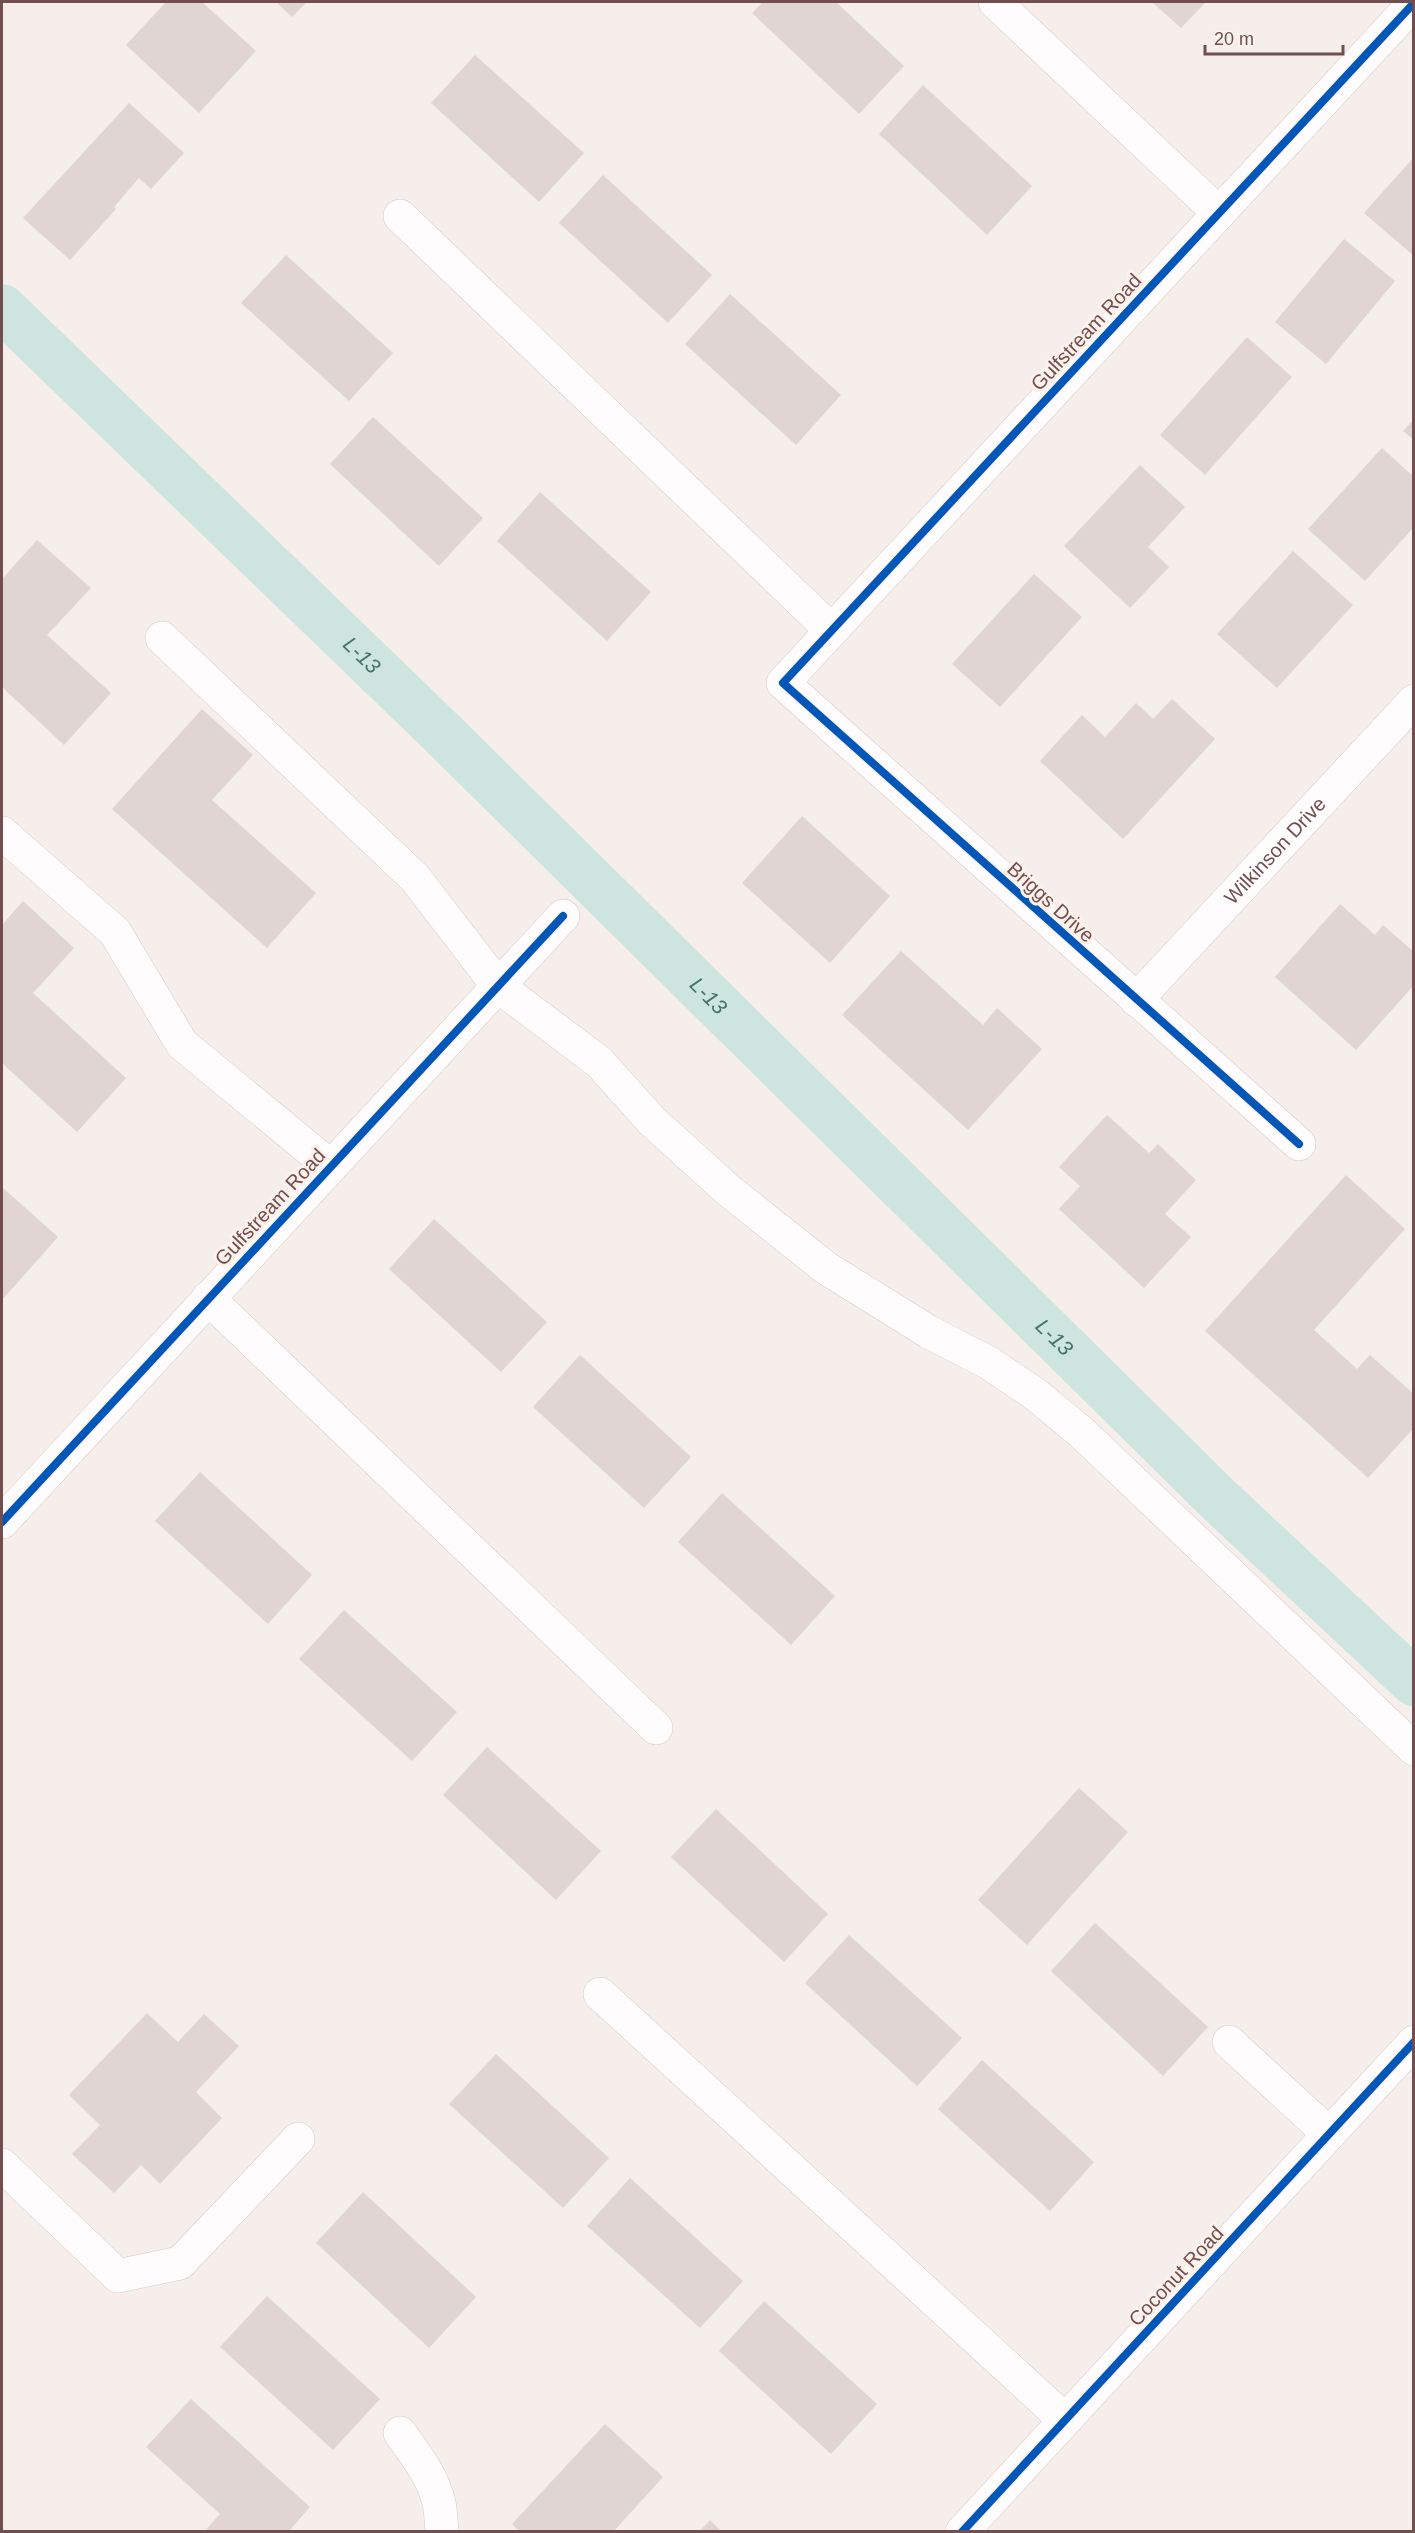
<svg xmlns="http://www.w3.org/2000/svg" width="1415" height="2533" font-family="Arial,sans-serif">
	<rect width="100%" height="100%" fill="#f5eeeb"/>
	<g fill="none" stroke-linecap="round" stroke-linejoin="round">
		<path stroke="#cee5df" stroke-width="48" id="s1" d="M2,308L439,730L1217,1498L1414,1682"/>
	</g>
	<g fill="#e1d5d3">
		<path d="M166,2H202L256,51L199,113L126,45Z"/>
		<path d="M276,2H307L292,17Z"/>
		<path d="M763,2H836L904,66L859,114L752,13Z"/>
		<path d="M1152,2H1206L1181,28Z"/>
		<path d="M475,55L584,153L539,202L431,103Z"/>
		<path d="M923,85L1032,186L987,235L879,134Z"/>
		<path d="M129,103L184,153L151,189L139,178L114,207L116,209L70,260L23,218Z"/>
		<path d="M1414,157V256L1364,213Z"/>
		<path d="M603,175L712,275L668,323L559,223Z"/>
		<path d="M1344,239L1395,281L1326,364L1275,322Z"/>
		<path d="M286,255L393,353L349,401L241,303Z"/>
		<path d="M730,294L841,395L796,445L685,344Z"/>
		<path d="M1247,337L1292,377L1205,475L1160,435Z"/>
		<path d="M373,417L483,518L439,566L330,464Z"/>
		<path d="M1414,419V440L1403,431Z"/>
		<path d="M1382,448L1414,477V527L1365,581L1308,529Z"/>
		<path d="M1140,465L1185,507L1148,547L1169,567L1130,608L1064,546Z"/>
		<path d="M540,492L651,592L607,641L497,541Z"/>
		<path d="M37,540L91,588L47,635L111,693L64,745L2,687V579Z"/>
		<path d="M1293,551L1353,605L1277,688L1217,634Z"/>
		<path d="M1034,574L1082,617L1000,707L952,664Z"/>
		<path d="M1172,699L1215,739L1123,839L1040,761L1082,715L1105,737L1136,703L1153,719Z"/>
		<path d="M202,709L253,755L212,800L316,893L267,948L112,809Z"/>
		<path d="M802,816L890,896L830,963L742,883Z"/>
		<path d="M23,901L74,948L33,993L126,1078L77,1132L2,1063V925Z"/>
		<path d="M1340,904L1375,935L1383,925L1414,952V985L1356,1050L1275,977Z"/>
		<path d="M901,951L983,1025L997,1008L1042,1049L968,1130L842,1015Z"/>
		<path d="M1107,1115L1149,1153L1158,1144L1196,1180L1165,1214L1191,1237L1144,1288L1059,1209L1080,1186L1059,1167Z"/>
		<path d="M1346,1175L1405,1229L1314,1330L1357,1369L1370,1355L1414,1394V1428L1368,1478L1205,1331Z"/>
		<path d="M2,1187L58,1237L2,1300Z"/>
		<path d="M434,1219L547,1322L501,1372L389,1269Z"/>
		<path d="M580,1355L691,1457L644,1508L533,1407Z"/>
		<path d="M200,1472L312,1575L268,1624L155,1521Z"/>
		<path d="M722,1493L835,1596L791,1645L678,1542Z"/>
		<path d="M344,1610L457,1712L412,1761L299,1659Z"/>
		<path d="M487,1747L601,1851L556,1900L443,1795Z"/>
		<path d="M1079,1788L1128,1832L1027,1945L978,1900Z"/>
		<path d="M716,1809L828,1914L784,1962L671,1857Z"/>
		<path d="M1095,1923L1208,2027L1163,2076L1051,1971Z"/>
		<path d="M849,1935L962,2038L917,2086L805,1983Z"/>
		<path d="M147,2013L178,2042L204,2014L239,2046L196,2092L222,2118L160,2184L141,2165L114,2193L72,2154L100,2125L69,2095Z"/>
		<path d="M496,2054L609,2158L563,2208L449,2104Z"/>
		<path d="M982,2060L1094,2162L1050,2211L938,2109Z"/>
		<path d="M630,2178L743,2281L700,2328L587,2226Z"/>
		<path d="M363,2192L476,2297L429,2348L316,2243Z"/>
		<path d="M267,2296L380,2399L333,2450L220,2347Z"/>
		<path d="M764,2301L877,2404L831,2454L719,2351Z"/>
		<path d="M191,2399L310,2507L288,2532H204L220,2514L146,2447Z"/>
		<path d="M605,2424L663,2477L613,2532H520L512,2524Z"/>
		<path d="M710,2520L722,2532H699Z"/>
	</g>
	<g fill="none" stroke-linecap="round" stroke-linejoin="round">
		<defs>
			<g id="minor">
				<path d="M995,2L1219,213"/>
				<path d="M400,216L831,630"/>
				<path d="M162,638L415,878L498,986L599,1062L652,1121L728,1190L826,1268L929,1332L989,1363L1035,1394L1081,1432L1414,1749"/>
				<path d="M2,833L115,932L182,1044L330,1166"/>
				<path id="s2" d="M1136,1000L1414,701"/>
				<path d="M1299,1144L783,683L1414,3"/>
				<path d="M208,1298L656,1728"/>
				<path d="M2,1522L563,916"/>
				<path d="M600,1994L1065,2420"/>
				<path d="M1229,2042L1329,2134"/>
				<path d="M2,2165L118,2276L180,2263L298,2139"/>
				<path d="M400,2433C416,2455 433,2477 439,2503C441,2512 441,2522 442,2532"/>
				<path d="M962,2532L1414,2042"/>
			</g>
		</defs>
		<use href="#minor" stroke="#d4cac8" stroke-width="34"/>
		<use href="#minor" stroke="#fefcfc" stroke-width="33"/>
		<defs>
			<g id="cycleway">
				<path d="M1299,1144L783,683L1414,3"/>
				<path d="M2,1522L563,916"/>
				<path d="M962,2532L1414,2042"/>
			</g>
		</defs>
		<use href="#cycleway" stroke="#fdf1ec" stroke-width="11"/>
		<use href="#cycleway" stroke="#0057b8" stroke-width="8"/>
	</g>
	<g text-anchor="middle" stroke-width="6" stroke-linejoin="round" paint-order="stroke">
		<g font-size="20" fill="#704f4e" stroke="#fdf1ec">
			<text transform="translate(1086 332) rotate(-47)" y="7">Gulfstream Road</text>
			<text dy="7" stroke="none"><textPath href="#s2" startOffset="204">Wilkinson Drive</textPath></text>
			<text transform="translate(1051 902) rotate(42)" y="7">Briggs Drive</text>
			<text transform="translate(270 1207) rotate(-47)" y="7">Gulfstream Road</text>
			<text transform="translate(1176 2276) rotate(-47)" y="7">Coconut Road</text>
		</g>
		<g font-size="21" font-style="italic" fill="#44736b" stroke="#fdf1ec">
			<text dy="7" stroke="none"><textPath href="#s1" startOffset="500">L-13</textPath></text>
			<text dy="7" stroke="none"><textPath href="#s1" startOffset="986">L-13</textPath></text>
			<text dy="7" stroke="none"><textPath href="#s1" startOffset="1472">L-13</textPath></text>
		</g>
	</g>
	<rect width="1415" height="2533" fill="none" stroke="#704f4e" stroke-width="6"/>
	<path d="M1205 45v9h138v-9" fill="none" stroke="#704f4e" stroke-width="3"/>
	<text x="1214" y="45" font-size="18" fill="#704f4e" stroke="#fdf1ec" stroke-width="4.5" paint-order="stroke">20 m</text>
</svg>
